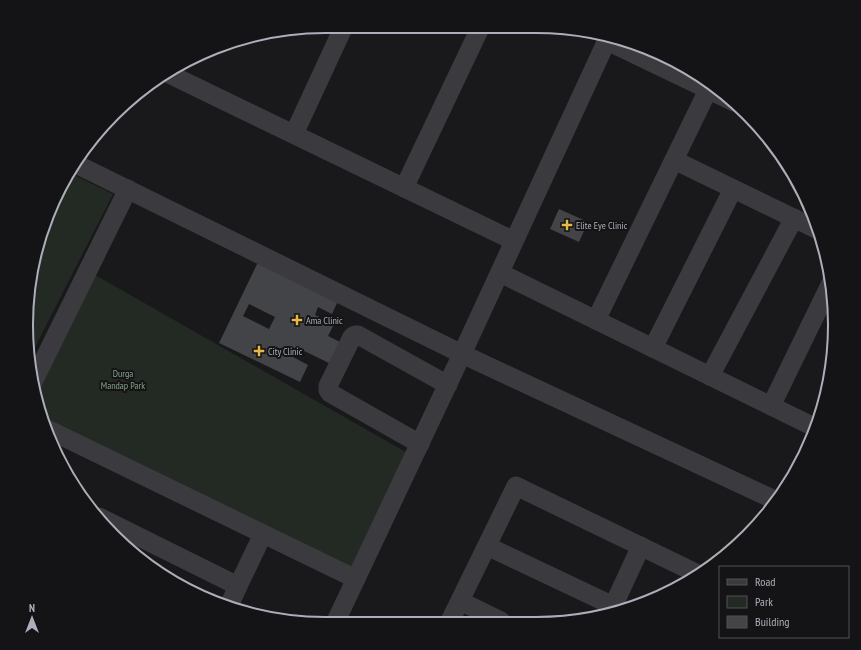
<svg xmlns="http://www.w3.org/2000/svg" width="861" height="650" font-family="'PT Sans Narrow',sans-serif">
	<rect width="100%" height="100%" fill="#19181a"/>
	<g fill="#232a24">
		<path d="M70,173L113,194L29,359L27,344L32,266L57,193Z"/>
		<path d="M90,272L411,455L355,575L42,421L35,384Z"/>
	</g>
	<g fill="#434447" fill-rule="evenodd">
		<path d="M559,209L588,222L579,242L550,229Z"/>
		<path d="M258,262L338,301L332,314L318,307L315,315L334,324L328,336L344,344L333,365L298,348L293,357L308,365L300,382L219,343ZM249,304L275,317L269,329L243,316Z"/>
	</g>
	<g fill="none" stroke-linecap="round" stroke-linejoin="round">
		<g stroke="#3a3a3f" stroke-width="19">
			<path d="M607,41L734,102"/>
			<path d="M167,73L514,241"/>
			<path d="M294,134L344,26"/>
			<path d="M674,160L818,230"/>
			<path d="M76,164L462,354L777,501"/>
			<path d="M404,188L481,26"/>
			<path d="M500,273L816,428"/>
			<path d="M596,320L708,90"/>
			<path d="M653,348L733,189"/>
			<path d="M710,376L794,218"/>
			<path d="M34,380L128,189"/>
			<path d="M771,406L831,283"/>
			<path d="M45,428L356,579"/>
			<path d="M420,444L330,393L328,390V386L352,337L355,335H358L448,385"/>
			<path d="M99,517L238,586L228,608"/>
			<path d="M487,546L622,610"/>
			<path d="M238,586L263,534"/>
			<path d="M460,601L501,621"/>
			<path d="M610,613L641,546"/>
			<path d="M336,621L462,354L609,36"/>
			<path d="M450,621L516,486L700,575"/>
		</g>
	</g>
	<g fill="#e6b845" stroke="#141315" stroke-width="1.5">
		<path d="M565 219h4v4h4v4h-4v4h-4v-4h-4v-4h4z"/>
		<path d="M295 314h4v4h4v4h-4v4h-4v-4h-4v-4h4z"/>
		<path d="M257 345h4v4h4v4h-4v4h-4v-4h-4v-4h4z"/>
	</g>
	<g text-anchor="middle" stroke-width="4" stroke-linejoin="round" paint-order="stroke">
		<g font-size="10" fill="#acafb9" stroke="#141315" text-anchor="start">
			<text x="576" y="229">Elite Eye Clinic</text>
			<text x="306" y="324">Ama Clinic</text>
			<text x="268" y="355">City Clinic</text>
		</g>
		<g font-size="10" fill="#84a388" stroke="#141315">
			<text x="123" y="377">Durga<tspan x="123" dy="12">Mandap Park</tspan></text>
		</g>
	</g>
	<path d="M0 0H861V650H0ZM325 33H536A292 292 0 0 1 828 325V325A292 292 0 0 1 536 617H325A292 292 0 0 1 33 325V325A292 292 0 0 1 325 33Z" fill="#141315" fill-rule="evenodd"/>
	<path fill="none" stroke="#acafb9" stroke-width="2" d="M325 33H536A292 292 0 0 1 828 325V325A292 292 0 0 1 536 617H325A292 292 0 0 1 33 325V325A292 292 0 0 1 325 33Z"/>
	<rect x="719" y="566" width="130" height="72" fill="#141315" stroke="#515157"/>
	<rect x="727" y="579" width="20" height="6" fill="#3a3a3f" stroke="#515157"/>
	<text x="755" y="586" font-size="12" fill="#acafb9">Road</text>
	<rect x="727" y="596" width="20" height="12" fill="#232a24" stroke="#515157"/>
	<text x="755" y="606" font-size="12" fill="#acafb9">Park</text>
	<rect x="727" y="616" width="20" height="12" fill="#434447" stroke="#515157"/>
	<text x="755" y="626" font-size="12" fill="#acafb9">Building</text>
	<g transform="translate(32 618)" stroke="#141315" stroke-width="3" paint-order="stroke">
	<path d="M0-3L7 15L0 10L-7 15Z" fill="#acafb9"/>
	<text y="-6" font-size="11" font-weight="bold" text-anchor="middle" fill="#acafb9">N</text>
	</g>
</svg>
